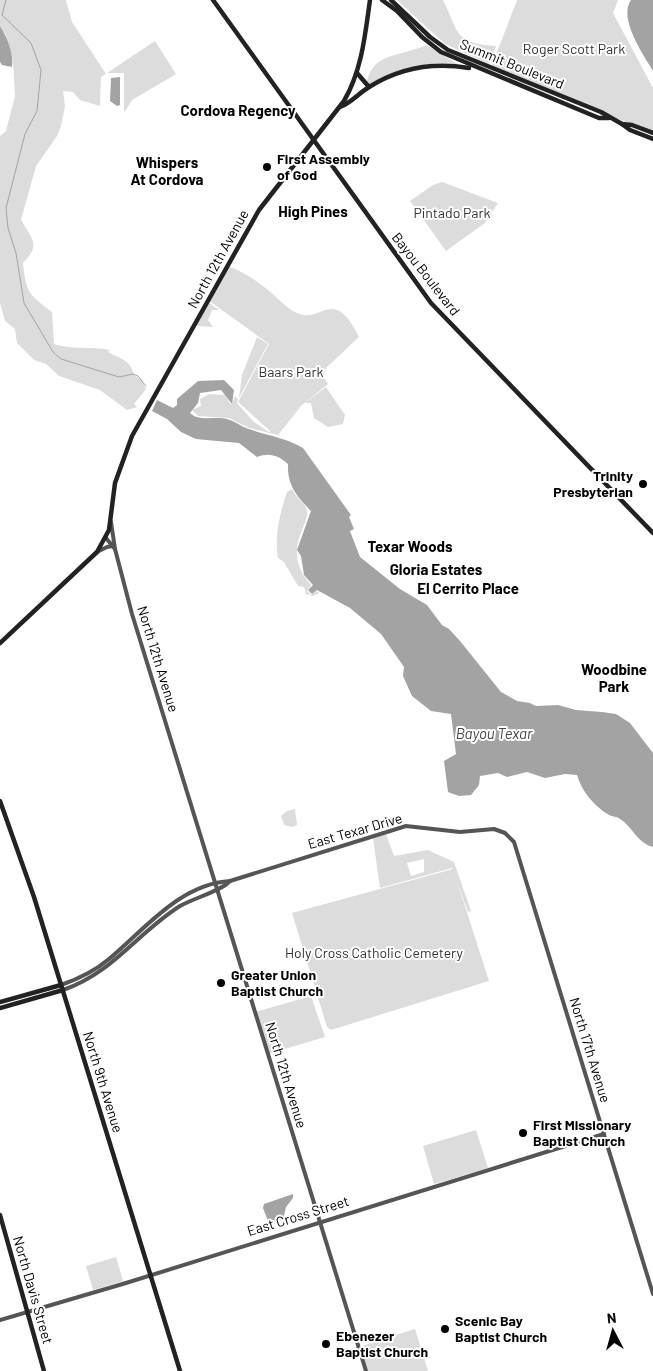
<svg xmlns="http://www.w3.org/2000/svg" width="653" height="1371" font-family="Barlow,sans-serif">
	<rect width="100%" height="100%" fill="#fff"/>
	<g fill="#dcdcdc" fill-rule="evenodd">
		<path d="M0,0H66L72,22L106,74L101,77L100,106L80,100L73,92L63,91L65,106L61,126L57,136L36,166L21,220C31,238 42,244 23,263C26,292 28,294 52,312L54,344C72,350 91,346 110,350L108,352C124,361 128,358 135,376L142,380L146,389L134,404L137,407L127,410L100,390L59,376L46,364L34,360L17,343L15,329L5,321L0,303V136L6,131L15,96L13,60L6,35L0,26Z"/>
		<path d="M397,0H443C459,32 453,43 496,46L489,64L445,44Z"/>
		<path d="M517,0H618L613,13L653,88V133L491,68Z"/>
		<path d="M155,41L176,74L132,100L124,113V73H107Z"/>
		<path d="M426,45L458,64L435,63L407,68L369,84L367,82C372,52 404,56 426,45Z"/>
		<path d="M442,182L498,203L485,223L446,251L410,201L433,185Z"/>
		<path d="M227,266C246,272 261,284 276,297C282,302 289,310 297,313C321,325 333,284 359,337L326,368L323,376L328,384L270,431L238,402L269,344L208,300Z"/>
		<path d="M208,302L219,310H212L208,320L213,327L197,326L195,325Z"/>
		<path d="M257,337L268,344L239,398L242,375Z"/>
		<path d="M326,387L345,415L343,424L328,427L314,418L311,403H305Z"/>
		<path d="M209,394L225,395L231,405L235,396L238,399L237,403L254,422L269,432L301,406L278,435L249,428L229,418L198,416L192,410L201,406L200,399Z"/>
		<path d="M292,489C295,496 304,503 306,508C314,523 278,548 311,585L307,591L311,595L317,591L319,593L313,596L306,594L304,587L298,586L284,562L278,558C274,536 280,513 287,492Z"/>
		<path d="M295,809L297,825L292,827L284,825L281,816L287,811Z"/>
		<path d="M386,834L394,856L428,850L454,862L471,911L468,912L452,868L380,888L373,838ZM424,859V872L411,876L407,863Z"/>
		<path d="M453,869L489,981L331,1030L327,1027L292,913Z"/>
		<path d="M311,996L325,1037L268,1054L255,1012Z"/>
		<path d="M476,1130L488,1168L434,1184L423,1146Z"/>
		<path d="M116,1257L123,1281L93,1290L86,1266Z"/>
		<path d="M415,1329L428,1371H366L359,1347Z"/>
	</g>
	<g fill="#a3a3a3">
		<path d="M631,0H653V71C643,54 618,18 631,0Z"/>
		<path d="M0,26C7,36 14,55 12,67L2,65L0,62Z"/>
		<path d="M120,77V105L117,106L110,101L111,78Z"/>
		<path d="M224,380L234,390L232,404L221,390L200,393L198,403L190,413C199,422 215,416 227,419C235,421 243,428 252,430C270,436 286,438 303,448L351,515L349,517L354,529L350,531L360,557L400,589L427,605L442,625L449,629L460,641L501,692L517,701L530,703L536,706L558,705L576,710L602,712L616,714L630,723L653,753V847C637,843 633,827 620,819C617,816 612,817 609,815C594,806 582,792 577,775L565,774L545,778L527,772L507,777L498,773L480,776L479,785L471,795L459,796L448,792L444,761L456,754L451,714L431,711L412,696L403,676L404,667L381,634L350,608L317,590L312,594L308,590L313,585L304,575L301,556L297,550L311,511C297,497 287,485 288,464C279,456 270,452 257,457L239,443L196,439L181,432L167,419L152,411L157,400L173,408L177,405V399L198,381Z"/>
		<path d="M293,1194V1198L286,1207L283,1220L268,1221L263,1208L264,1204Z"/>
	</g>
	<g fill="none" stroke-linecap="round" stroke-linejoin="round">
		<path stroke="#a3a3a3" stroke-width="1" d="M6,0L2,15L31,43L41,70L37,111L25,134L6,208L8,228L16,253L24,303L53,352L61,359L119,377L133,374L138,376L146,386"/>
		<g stroke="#555" stroke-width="4">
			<path d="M111,522L115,549"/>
			<path d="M106,538L115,549L132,614L366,1371"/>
			<path d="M97,552L107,547L113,546"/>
			<path d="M61,985C78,979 95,971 109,959C145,929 180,884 230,881L406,826L460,832L494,829L505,833L514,842L653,1294"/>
			<path d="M63,990C113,973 137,933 180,906C192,899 223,890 230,881"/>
			<path d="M0,1320L126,1283L604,1134"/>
		</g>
		<g stroke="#222" stroke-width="4.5">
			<path d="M213,0L431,303L653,533"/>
			<path d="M382,0L397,11L422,37L441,52L599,118H609"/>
			<path d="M391,0L430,37L448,50L601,112L622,124L632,125L653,133"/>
			<path d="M357,73L369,87"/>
			<path d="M340,107C351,103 359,93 369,87C399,68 434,62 469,68"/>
			<path d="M622,124L630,130L653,139"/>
			<path d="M0,643L97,552L109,530L115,483L132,436L259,210L344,101C362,70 365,35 370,0"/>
			<path d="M0,801L34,897L180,1371"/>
			<path d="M0,1002L61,985"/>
			<path d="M0,1008L63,990"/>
			<path d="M0,1215L44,1371"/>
		</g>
	</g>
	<g fill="#000" stroke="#fff" stroke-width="2">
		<circle cx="267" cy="167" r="5"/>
		<circle cx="643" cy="484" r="5"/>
		<circle cx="221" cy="983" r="5"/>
		<circle cx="523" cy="1133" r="5"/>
		<circle cx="445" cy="1329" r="5"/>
		<circle cx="326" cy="1344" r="5"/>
	</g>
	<g text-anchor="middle" stroke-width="4" stroke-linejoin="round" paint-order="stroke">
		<g font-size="14" fill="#333" stroke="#fff">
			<text x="574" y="54">Roger Scott Park</text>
			<text x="452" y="218">Pintado Park</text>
			<text x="291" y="377">Baars Park</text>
			<text x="374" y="958">Holy Cross Catholic Cemetery</text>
		</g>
		<g font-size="14" fill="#000" stroke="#fff">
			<text transform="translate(512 64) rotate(22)" y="5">Summit Boulevard</text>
			<text transform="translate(218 259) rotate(-61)" y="5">North 12th Avenue</text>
			<text transform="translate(426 274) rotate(52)" y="5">Bayou Boulevard</text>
			<text transform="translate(158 659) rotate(73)" y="5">North 12th Avenue</text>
			<text transform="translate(355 831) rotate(-16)" y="5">East Texar Drive</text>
			<text transform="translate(590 1050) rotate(73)" y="5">North 17th Avenue</text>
			<text transform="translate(286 1075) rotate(73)" y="5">North 12th Avenue</text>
			<text transform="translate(103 1082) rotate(73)" y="5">North 9th Avenue</text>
			<text transform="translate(298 1216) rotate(-17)" y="5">East Cross Street</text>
			<text transform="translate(33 1290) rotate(74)" y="5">North Davis Street</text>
		</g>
		<g font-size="14" font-weight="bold" fill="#000" stroke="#fff" text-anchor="start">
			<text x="277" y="164">First Assembly<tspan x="277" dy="16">of God</tspan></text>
			<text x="633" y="481" text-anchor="end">Trinity<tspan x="633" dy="16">Presbyterian</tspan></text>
			<text x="231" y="980">Greater Union<tspan x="231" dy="16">Baptist Church</tspan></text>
			<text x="533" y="1130">First Missionary<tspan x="533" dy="16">Baptist Church</tspan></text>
			<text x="455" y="1326">Scenic Bay<tspan x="455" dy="16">Baptist Church</tspan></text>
			<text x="336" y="1341">Ebenezer<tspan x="336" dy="16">Baptist Church</tspan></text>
		</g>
		<g font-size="15" font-weight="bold" fill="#000" stroke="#fff">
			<text x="238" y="116">Cordova Regency</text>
			<text x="167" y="168">Whispers<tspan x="167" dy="17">At Cordova</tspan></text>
			<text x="313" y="217">High Pines</text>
			<text x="410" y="552">Texar Woods</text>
			<text x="436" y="575">Gloria Estates</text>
			<text x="468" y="594">El Cerrito Place</text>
			<text x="614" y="675">Woodbine<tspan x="614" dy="17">Park</tspan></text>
		</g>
		<g font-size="15" font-style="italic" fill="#444" stroke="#fff">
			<text x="494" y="739">Bayou Texar</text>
		</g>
	</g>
	<g transform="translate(613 1331) rotate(354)" stroke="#ffffff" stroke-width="4" paint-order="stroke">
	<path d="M0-4L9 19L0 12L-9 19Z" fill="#000000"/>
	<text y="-8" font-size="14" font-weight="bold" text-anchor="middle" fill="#000000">N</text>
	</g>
</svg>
